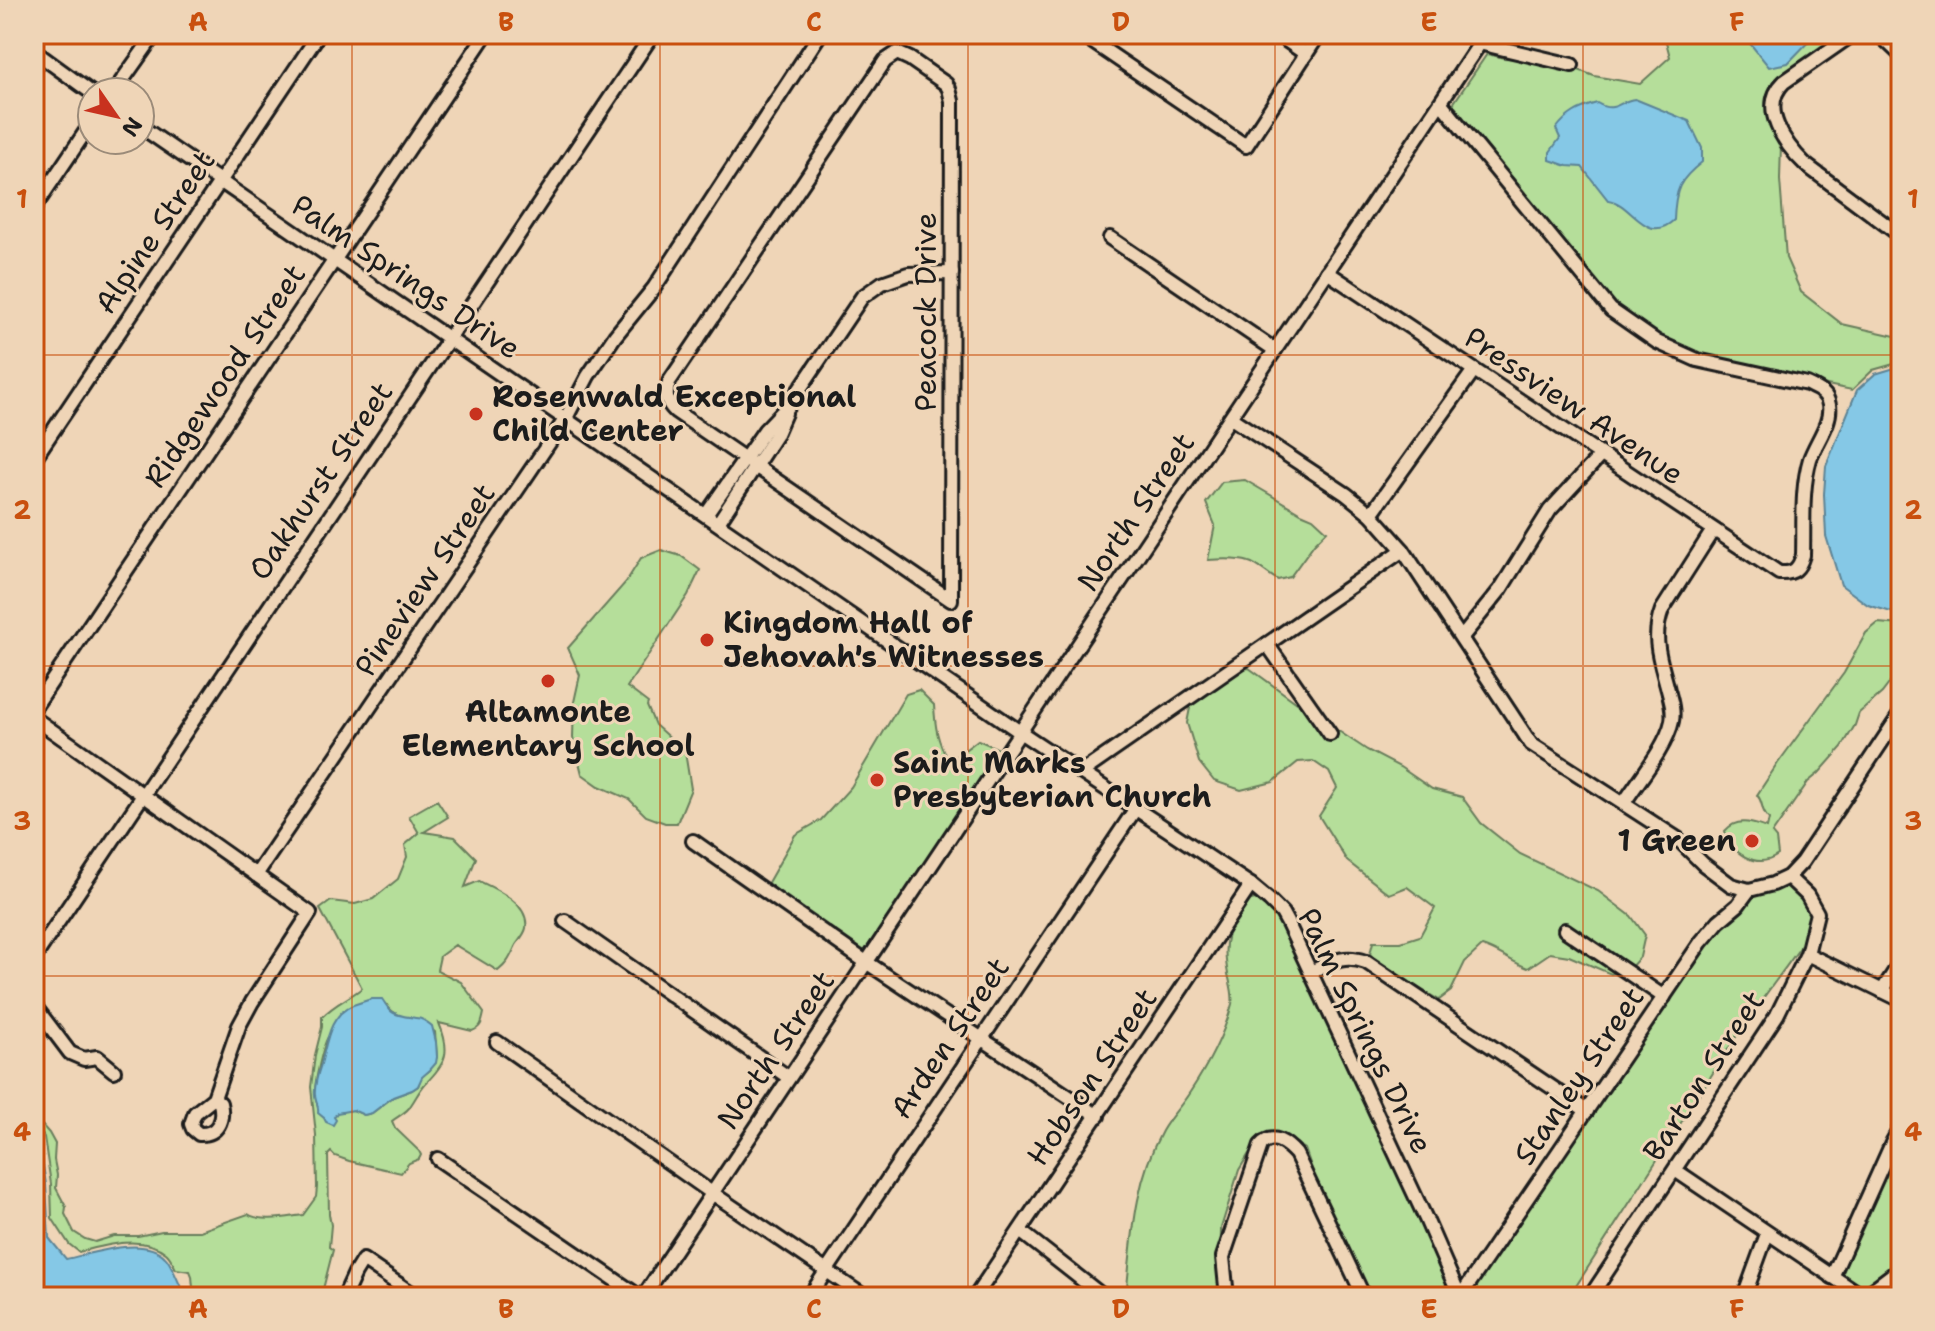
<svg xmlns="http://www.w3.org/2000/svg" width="1935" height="1331" font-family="'Shantell Sans',sans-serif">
	<rect width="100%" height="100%" fill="#efd5b7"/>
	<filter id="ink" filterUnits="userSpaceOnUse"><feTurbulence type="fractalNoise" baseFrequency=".0125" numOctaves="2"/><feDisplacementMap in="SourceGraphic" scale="16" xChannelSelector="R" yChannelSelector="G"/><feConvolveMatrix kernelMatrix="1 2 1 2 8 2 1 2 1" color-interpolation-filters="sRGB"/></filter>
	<g filter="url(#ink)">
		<g fill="#b5de9a" stroke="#687d5b" stroke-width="2" fill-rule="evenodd">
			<path d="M1664,34H1844L1780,78L1772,87L1768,97V110L1781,143L1780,180L1786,258L1801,292L1842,324L1895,336L1901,334V362L1873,370L1852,390L1817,383L1698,355L1660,338L1611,304L1453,104L1487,54L1504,58L1525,59L1576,69L1594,76L1640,84L1670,57Z"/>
			<path d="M1245,480L1301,513L1313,518L1327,531L1314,544L1290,577L1278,580C1270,576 1257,564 1249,562C1237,558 1221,559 1208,560L1215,525L1206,503L1222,482Z"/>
			<path d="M661,550L681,556L700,570L688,595L627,687L648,703L647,706L655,725L685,752L691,789L677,823H665L646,816L629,799L599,786L582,774L573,738L574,702L580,675L568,648L626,582L641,558Z"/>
			<path d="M1878,623L1901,625V668L1882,693L1859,713L1855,725L1842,747L1819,773L1808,782L1772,834L1776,839L1778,855C1757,870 1731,854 1725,831C1737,817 1752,823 1767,828L1769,819C1759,809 1765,804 1757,795L1778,763L1844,673L1866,633Z"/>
			<path d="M1249,668L1308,711L1329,740L1337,735L1331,726L1367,750L1400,767L1432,789L1462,797L1481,823L1520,854L1598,891L1631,916L1645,935L1640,957L1630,968L1563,923L1558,931L1619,972L1611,974L1569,956L1550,953L1528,968C1511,962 1499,951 1482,946L1465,962L1451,991L1439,1000L1379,964L1370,954L1373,942H1401L1420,936L1435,908L1407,887L1389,894L1347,861L1319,816L1337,788L1329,772L1313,761L1298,762L1273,782L1241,790L1214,781L1199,762L1187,723L1191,703L1240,669Z"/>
			<path d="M919,690L934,705C935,725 937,742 948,759L958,755L978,740L1001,750L865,955L766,886L795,835L821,820L851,787L906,694Z"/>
			<path d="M437,800L448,817L424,832L455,837L476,858L465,887L479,881C496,889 530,904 526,928C525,934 519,940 516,945C510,957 509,962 498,971L455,945L440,956L437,970L461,982L484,1013C482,1023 481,1028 472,1031L439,1023C451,1052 447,1062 425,1084C419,1091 416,1098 411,1105C408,1112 398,1116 392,1121L395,1128L419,1151L421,1155L419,1159L409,1163L401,1173L349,1161L335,1156L331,1152L328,1155L329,1214L331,1225L329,1247L333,1250L321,1297H190L187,1292L193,1288L192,1276L190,1271L176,1269C173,1264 171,1257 166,1253C143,1234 105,1245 79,1252L69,1244L52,1218L51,1184L44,1137L34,1122V1116L49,1133L55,1144L54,1160L57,1175L56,1188L66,1207L65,1214L74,1232L85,1239L95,1242L114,1236H138L162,1231H200L248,1214C261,1223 288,1217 303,1215L316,1197L317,1187L316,1135L311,1087L315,1055L322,1027V1017C334,1004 348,999 362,988L320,909L331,901L355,904L373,899L398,879L407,857L405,845L419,833L409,816ZM359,1004L387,1005C391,1014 409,1020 418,1019L435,1032L437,1057L430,1070L421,1077L418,1086L412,1090L393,1097L372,1113L364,1115L353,1110L337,1112L334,1117L319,1113C319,1106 316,1101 315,1094C314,1084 323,1045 328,1037C335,1025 347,1007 359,1004Z"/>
			<path d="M1788,883L1803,898L1812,913L1804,942L1745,1023L1569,1297H1467L1705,945L1723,925L1743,908L1752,895L1775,889Z"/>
			<path d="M1260,898L1278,916L1422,1221L1454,1297H1369L1320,1192L1305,1149L1287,1137L1261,1134L1239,1170L1221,1228L1220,1297H1126C1132,1241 1134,1182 1162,1131C1170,1117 1182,1105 1190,1092C1208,1065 1224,1035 1232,1004C1234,995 1230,983 1228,974C1221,939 1228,929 1247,901Z"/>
			<path d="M1901,1137V1262L1864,1292L1838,1275Z"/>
		</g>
		<g fill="#85c8e6" stroke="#5b8395" stroke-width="2">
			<path d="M1747,34H1816L1788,63L1769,67L1748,41Z"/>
			<path d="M1635,99L1689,121L1702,148V162C1679,180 1675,189 1674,220C1646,246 1632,203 1608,200L1582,167L1567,166L1550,160V152L1560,138L1556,129C1567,114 1579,108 1597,103C1615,114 1618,101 1635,99Z"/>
			<path d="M1901,366V615L1868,605L1841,585L1826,536L1824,494L1826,466L1857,390L1875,374Z"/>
			<path d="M371,999H382C385,1003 387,1007 390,1010C396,1017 413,1017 421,1019C424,1020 430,1024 432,1026L436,1042L437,1057L436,1063L430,1070L422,1077L418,1086L412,1090L393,1097L372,1113L364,1115L353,1110L337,1113L334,1117L336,1120L333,1125L326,1122L324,1118L318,1113C319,1106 316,1102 315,1095C314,1085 318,1073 321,1064C327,1042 329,1015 353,1005C359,1003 365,1001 371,999Z"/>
			<path d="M34,1129L38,1134L46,1184L49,1238L66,1259C92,1254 144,1235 165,1257C171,1262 181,1288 185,1297H34Z"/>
		</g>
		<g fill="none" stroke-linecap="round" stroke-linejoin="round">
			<defs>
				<g id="minor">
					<path d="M1081,34L1246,146L1319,34"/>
					<path d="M1277,34L1306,54"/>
					<path d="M1853,34L1784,82C1758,107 1785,145 1806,165L1901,236"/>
					<path d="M1879,34L1901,55"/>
					<path d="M1479,43L1572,65"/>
					<path d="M34,51L92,93"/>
					<path d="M897,53L910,59L946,84L949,89L952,101L951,600L675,411C666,402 665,395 669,382L885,61Z"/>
					<path d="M114,92L155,34"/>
					<path d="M140,126L1020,732L1251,885L1269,900L1282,913L1288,924L1426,1219L1460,1297"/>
					<path d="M34,208L92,122"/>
					<path d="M1110,238L1275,350"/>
					<path d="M1327,272L1779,573C1794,574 1799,569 1803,555C1804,524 1801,489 1810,459C1816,442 1832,422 1829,405C1827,392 1817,389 1807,384L1697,360L1657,342L1611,310L1441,103"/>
					<path d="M1231,418L1346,494L1371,514L1403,550L1531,744L1678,839L1703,864L1731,885L1749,890L1773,884L1788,877L1802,862L1901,713"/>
					<path d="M34,459L319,34"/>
					<path d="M1371,514L1474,370"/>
					<path d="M706,515L765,430L789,405L862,297L882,283L908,274L952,273"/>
					<path d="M718,523L775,436L785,413"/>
					<path d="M1462,637L1500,590L1550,510L1601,455"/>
					<path d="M1267,644L1330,734"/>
					<path d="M34,708L486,34"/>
					<path d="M34,718L310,913L252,1002L239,1026L214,1098L195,1113L191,1124L193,1129L199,1134C218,1135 224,1120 220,1103L214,1098"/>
					<path d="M1082,772L1403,550"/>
					<path d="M1624,803C1638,781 1667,746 1672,721C1674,711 1671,701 1668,690C1661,662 1651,639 1662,610L1713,530"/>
					<path d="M693,841L866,962L1098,1116"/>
					<path d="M256,875L566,418L588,376L615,336L654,288L820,34"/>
					<path d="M565,921L788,1077"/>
					<path d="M1565,930L1664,997"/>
					<path d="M1807,954L1901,1000"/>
					<path d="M34,958L653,34"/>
					<path d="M1311,972C1332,962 1344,954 1366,962L1587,1111"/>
					<path d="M1882,991L1901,962"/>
					<path d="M34,1003L36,1008L70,1053L84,1059L97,1057L114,1071"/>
					<path d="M497,1042L712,1193L865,1297"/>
					<path d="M438,1159L640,1297"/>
					<path d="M1675,1170L1863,1297"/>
					<path d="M1020,1231L1104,1297"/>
					<path d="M1832,1277L1893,1141L1901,1127"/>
					<path d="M344,1297L355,1273L363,1260L417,1297"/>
					<path d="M643,1297L1486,34"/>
					<path d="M809,1297L1136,808"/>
					<path d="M975,1297L1251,885"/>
					<path d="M1227,1297L1223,1257L1261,1145C1273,1132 1287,1144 1296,1154L1364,1297"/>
					<path d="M1460,1297L1701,942L1719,921L1738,905L1749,890"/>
					<path d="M1590,1297L1777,1015L1807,954L1817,913L1807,895L1788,877"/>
					<path d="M1744,1297L1767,1234"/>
					<path d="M1867,1297L1872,1290L1901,1268"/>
				</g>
			</defs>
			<use href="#minor" stroke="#1c1c1c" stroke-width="18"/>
			<use href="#minor" stroke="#efd5b7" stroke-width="12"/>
		</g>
	</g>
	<path fill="none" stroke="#c9500e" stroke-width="2" stroke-opacity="0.55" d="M352,34V1297M660,34V1297M968,34V1297M1275,34V1297M1583,34V1297M34,355H1901M34,666H1901M34,976H1901"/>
	<g fill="#c8321e" stroke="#efd5b7" stroke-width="3">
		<circle cx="476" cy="414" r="8"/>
		<circle cx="707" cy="640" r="8"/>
		<circle cx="548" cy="681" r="8"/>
		<circle cx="877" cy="780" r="8"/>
		<circle cx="1752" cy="841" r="8"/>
	</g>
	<g text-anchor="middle" stroke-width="6" stroke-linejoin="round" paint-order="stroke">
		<g font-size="30" fill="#1c1c1c" stroke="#efd5b7">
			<text transform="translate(155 232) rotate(-56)" y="10">Alpine Street</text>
			<text transform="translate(406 277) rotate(34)" y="10">Palm Springs Drive</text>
			<text transform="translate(926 312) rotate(-90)" y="10">Peacock Drive</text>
			<text transform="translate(225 376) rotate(-56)" y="10">Ridgewood Street</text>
			<text transform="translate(1574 406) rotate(34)" y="10">Pressview Avenue</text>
			<text transform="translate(321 481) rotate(-56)" y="10">Oakhurst Street</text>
			<text transform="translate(1136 512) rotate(-56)" y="10">North Street</text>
			<text transform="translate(425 580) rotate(-56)" y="10">Pineview Street</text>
			<text transform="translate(1365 1031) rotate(64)" y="10">Palm Springs Drive</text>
			<text transform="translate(950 1038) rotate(-56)" y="10">Arden Street</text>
			<text transform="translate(776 1050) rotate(-56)" y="10">North Street</text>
			<text transform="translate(1579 1076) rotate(-56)" y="10">Stanley Street</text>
			<text transform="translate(1704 1076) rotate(-57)" y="10">Barton Street</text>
			<text transform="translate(1092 1077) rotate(-56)" y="10">Hobson Street</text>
		</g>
		<g font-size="30" font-weight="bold" fill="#1c1c1c" stroke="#efd5b7" text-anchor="start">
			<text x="492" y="407">Rosenwald Exceptional<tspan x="492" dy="34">Child Center</tspan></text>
			<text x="723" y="633">Kingdom Hall of<tspan x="723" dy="34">Jehovah's Witnesses</tspan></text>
			<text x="548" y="722" text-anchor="middle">Altamonte<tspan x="548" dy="34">Elementary School</tspan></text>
			<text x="893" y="773">Saint Marks<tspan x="893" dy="34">Presbyterian Church</tspan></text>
			<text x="1736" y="851" text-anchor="end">1 Green</text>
		</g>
	</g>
	<rect width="1935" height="1331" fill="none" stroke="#efd5b7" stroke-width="88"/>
	<g transform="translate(116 116) rotate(124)"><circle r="38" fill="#efd5b7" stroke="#9b8b79" stroke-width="2"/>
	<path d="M0-6L14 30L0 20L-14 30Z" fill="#c8321e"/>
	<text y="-12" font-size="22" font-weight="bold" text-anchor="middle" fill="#1c1c1c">N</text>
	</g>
	<rect x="44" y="44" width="1847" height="1243" fill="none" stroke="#c9500e" stroke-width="3"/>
	<g font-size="26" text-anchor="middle" font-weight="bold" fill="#c9500e">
		<text x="198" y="31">A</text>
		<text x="506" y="31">B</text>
		<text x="814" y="31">C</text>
		<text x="1121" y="31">D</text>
		<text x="1429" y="31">E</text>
		<text x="1737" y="31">F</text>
		<text x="22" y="208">1</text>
		<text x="1913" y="208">1</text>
		<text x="22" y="519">2</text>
		<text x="1913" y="519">2</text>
		<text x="22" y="830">3</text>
		<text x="1913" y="830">3</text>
		<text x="22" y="1141">4</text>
		<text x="1913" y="1141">4</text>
		<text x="198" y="1318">A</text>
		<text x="506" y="1318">B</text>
		<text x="814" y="1318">C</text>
		<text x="1121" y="1318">D</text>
		<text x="1429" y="1318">E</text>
		<text x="1737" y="1318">F</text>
	</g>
</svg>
